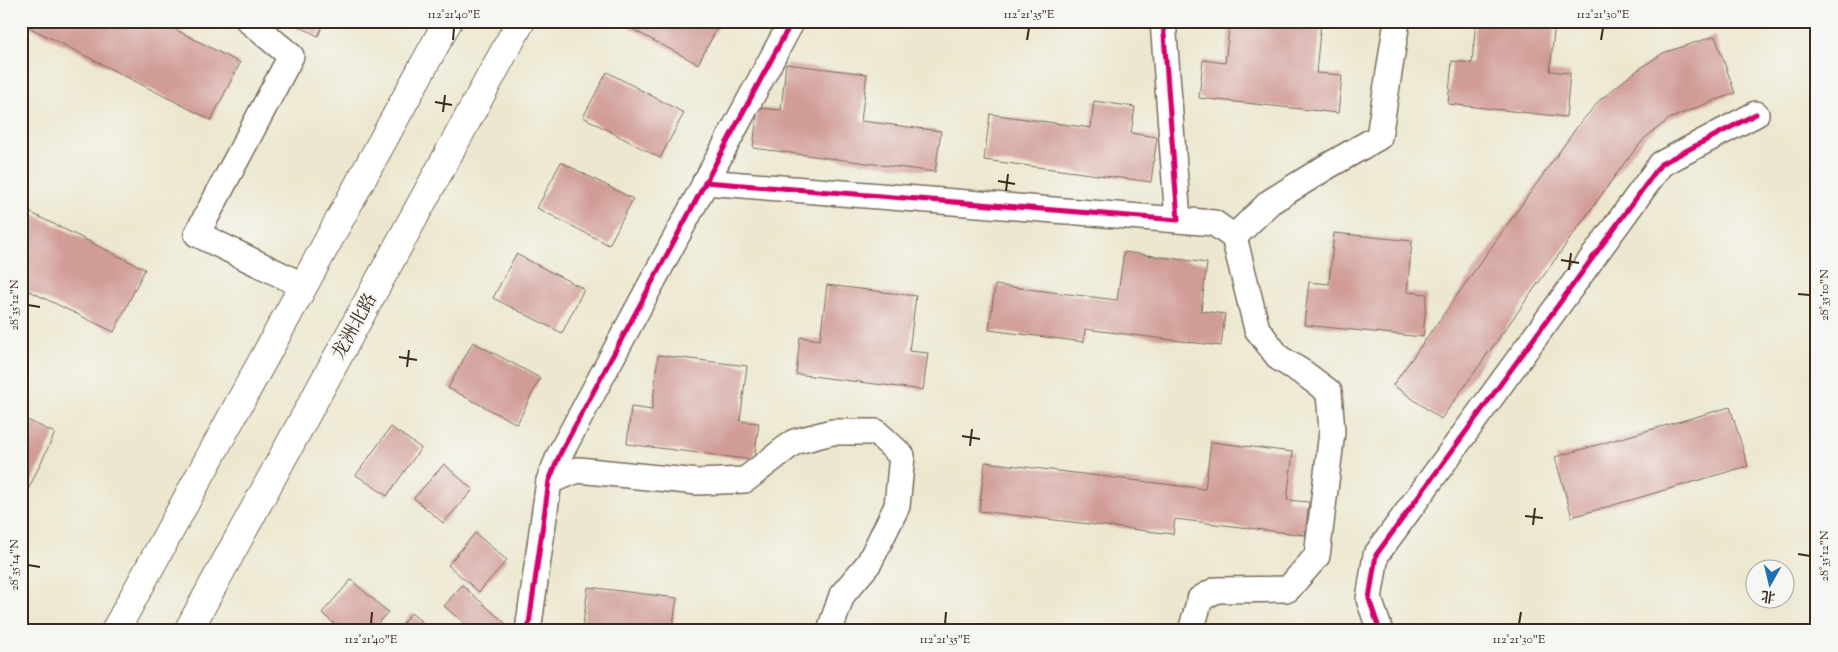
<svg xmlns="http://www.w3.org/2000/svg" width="1838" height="652" font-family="'Sorts Mill Goudy','Noto Serif SC',serif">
	<rect width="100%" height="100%" fill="#f6f6f2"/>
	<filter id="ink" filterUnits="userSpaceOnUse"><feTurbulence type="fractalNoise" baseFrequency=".02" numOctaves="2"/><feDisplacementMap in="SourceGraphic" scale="10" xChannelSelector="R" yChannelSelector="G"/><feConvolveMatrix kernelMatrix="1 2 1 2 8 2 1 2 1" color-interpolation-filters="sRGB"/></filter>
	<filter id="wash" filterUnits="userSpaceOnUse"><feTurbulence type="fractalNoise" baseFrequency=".0096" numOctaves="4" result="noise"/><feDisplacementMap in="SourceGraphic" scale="20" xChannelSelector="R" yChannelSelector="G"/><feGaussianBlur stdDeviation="1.12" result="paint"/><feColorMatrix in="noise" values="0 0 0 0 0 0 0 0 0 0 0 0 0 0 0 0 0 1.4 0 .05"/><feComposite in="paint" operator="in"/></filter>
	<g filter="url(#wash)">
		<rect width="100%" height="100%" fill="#ece7ce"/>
		<g id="blocks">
			<g fill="#d19c97">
				<path d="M21,21H159L240,63L211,120L21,23Z"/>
				<path d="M288,21H325L318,36Z"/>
				<path d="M633,21H721L698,64L630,28Z"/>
				<path d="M1230,21H1321L1316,73L1342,75L1338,113L1199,98L1203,60L1225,63Z"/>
				<path d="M1476,21H1555L1550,71L1570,73L1566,117L1448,104L1452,61L1472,63Z"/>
				<path d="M1715,36L1735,93L1700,106L1669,119L1645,138L1625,162L1441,419L1393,385L1577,127L1600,100L1632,74L1663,53Z"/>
				<path d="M786,64L867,74L861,121L941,131L935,172L753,148L758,108L781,110Z"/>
				<path d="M607,72L684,113L660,158L583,117Z"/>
				<path d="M1094,101L1135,107L1131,133L1157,137L1151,182L984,160L990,114L1091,128Z"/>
				<path d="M561,162L633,199L609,245L537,208Z"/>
				<path d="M21,208L145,269L114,332L21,287Z"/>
				<path d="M1334,233L1412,241L1407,292L1427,294L1423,337L1304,325L1309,282L1329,284Z"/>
				<path d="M1124,252L1207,263L1201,311L1225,314L1221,346L1085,329L1084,342L989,330L995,285L1117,300Z"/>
				<path d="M516,254L584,289L562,333L493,298Z"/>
				<path d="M827,285L916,296L909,351L928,353L923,390L796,374L800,337L820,340Z"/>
				<path d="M473,342L540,378L517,424L448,388Z"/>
				<path d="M658,355L747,366L740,421L759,423L754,460L627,444L631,407L652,410Z"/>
				<path d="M1730,407L1748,466L1572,517L1555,457Z"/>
				<path d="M21,417L55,433L27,492L21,490Z"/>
				<path d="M391,427L421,448L387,496L356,475Z"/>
				<path d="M1211,442L1293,452L1287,500L1309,502L1305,535L1175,519L1173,534L979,511L985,462L1205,489Z"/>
				<path d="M444,464L473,490L443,523L414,498Z"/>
				<path d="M475,533L507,560L479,592L448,565Z"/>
				<path d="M351,580L388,612L371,631H342L322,613Z"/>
				<path d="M462,585L506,624L500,631H473L444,606Z"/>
				<path d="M588,587L677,598L672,631H582Z"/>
				<path d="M411,613L434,631H397Z"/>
			</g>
		</g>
	</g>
	<g filter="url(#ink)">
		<use href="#blocks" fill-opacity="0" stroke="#796c5c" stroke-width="1"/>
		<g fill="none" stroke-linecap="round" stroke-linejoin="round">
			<defs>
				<g id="minor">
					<path d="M249,21L291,56L197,234L304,286"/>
					<path d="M705,182L1178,220L1163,21"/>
					<path d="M1178,220L1214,223L1234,237L1257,329L1279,358L1305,374L1329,392L1332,432L1317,556L1288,589L1216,590L1200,599L1191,631"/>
					<path d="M1234,237L1270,202L1328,166L1379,137L1397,21"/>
					<path d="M549,481L578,470L698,482L745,480L794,442L832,432H876L902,456L897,506L869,563L842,595L832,624L831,631"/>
					<path d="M528,631L549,481L560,454L792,21"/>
					<path d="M1380,631L1369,599L1376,555L1661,164L1756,114"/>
				</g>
				<g id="secondary">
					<path d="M115,631L448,21"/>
					<path d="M188,631L521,21"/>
				</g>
			</defs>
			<use href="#minor" stroke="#796c5c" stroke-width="28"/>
			<use href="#secondary" stroke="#796c5c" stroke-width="30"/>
			<use href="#minor" stroke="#fff" stroke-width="25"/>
			<use href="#secondary" stroke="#fff" stroke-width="28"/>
			<defs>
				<g id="cycleway">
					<path d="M705,182L1178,220L1163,21"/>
					<path d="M528,631L549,481L560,454L792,21"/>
					<path d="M1380,631L1369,599L1376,555L1661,164L1756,114"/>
				</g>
			</defs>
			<use href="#cycleway" stroke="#f6f6f2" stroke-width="8"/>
			<use href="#cycleway" stroke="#d6006c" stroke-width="5"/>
		</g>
	</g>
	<path fill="none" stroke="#3b2a1e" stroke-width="2" d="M453,40L454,28M1027,40L1029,28M1601,40L1603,28M435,102L452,105M443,112L445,95M998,181L1015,184M1006,191L1008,174M1561,260L1579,263M1569,270L1571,253M1798,294L1810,295M28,305L40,307M399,357L417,360M407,367L409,350M962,436L980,439M970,446L972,429M1525,516L1543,518M1533,525L1535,508M1798,554L1810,556M28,565L40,567M371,624L372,612M945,624L946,612M1519,624L1521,612"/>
	<g text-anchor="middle" stroke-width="5" stroke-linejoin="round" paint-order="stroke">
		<g font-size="18" fill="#3b2a1e" stroke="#f6f6f2">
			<text transform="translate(354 326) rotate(-61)" y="6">龙洲北路</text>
		</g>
	</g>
	<rect width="1838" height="652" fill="none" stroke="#f6f6f2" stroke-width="55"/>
	<g transform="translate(1770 584) rotate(188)"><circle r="24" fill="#f6f6f2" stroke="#aba49d"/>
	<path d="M0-4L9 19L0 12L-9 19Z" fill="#1f6fb2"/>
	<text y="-8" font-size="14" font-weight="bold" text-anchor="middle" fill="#3b2a1e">北</text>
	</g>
	<rect x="28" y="28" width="1782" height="596" fill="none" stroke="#3b2a1e" stroke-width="2"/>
	<g font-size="12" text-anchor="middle" fill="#3b2a1e">
		<text x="454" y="18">112°21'40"E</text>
		<text x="1029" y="18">112°21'35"E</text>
		<text x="1603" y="18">112°21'30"E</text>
		<text transform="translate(1824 295) rotate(-90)" y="4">28°35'10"N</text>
		<text transform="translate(14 305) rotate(-90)" y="4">28°35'12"N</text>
		<text transform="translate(1824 556) rotate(-90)" y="4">28°35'12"N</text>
		<text transform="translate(14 565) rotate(-90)" y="4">28°35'14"N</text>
		<text x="371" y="643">112°21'40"E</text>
		<text x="945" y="643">112°21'35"E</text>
		<text x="1519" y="643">112°21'30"E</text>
	</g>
</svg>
